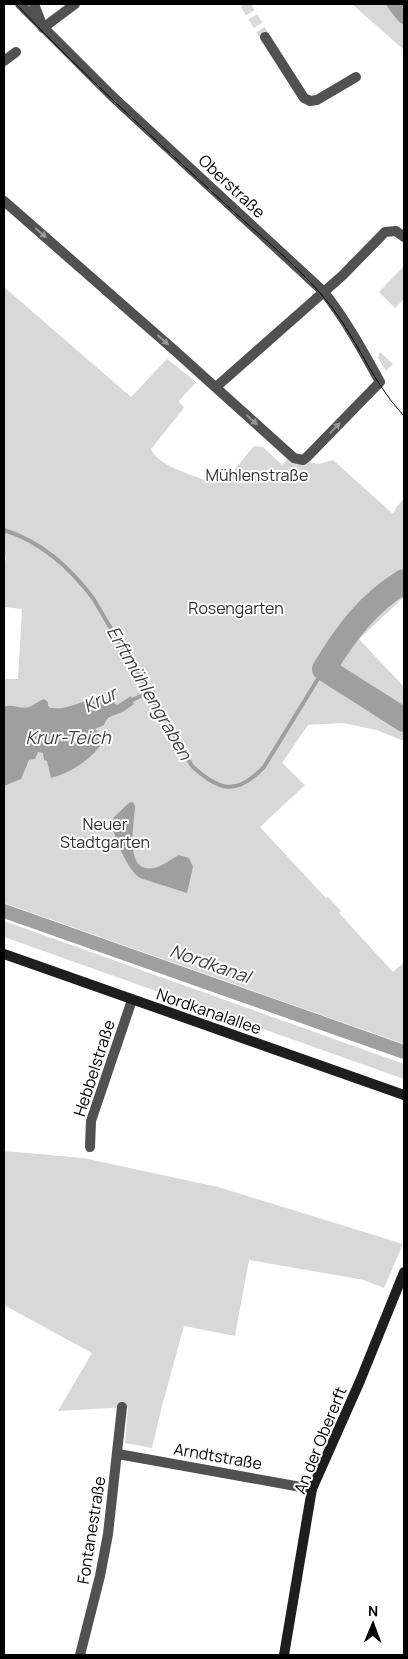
<svg xmlns="http://www.w3.org/2000/svg" width="408" height="1659" font-family="Manrope,sans-serif">
	<rect width="100%" height="100%" fill="#fff"/>
	<g fill="#d8d8d8">
		<path d="M352,4H389L404,24V50Z"/>
		<path d="M404,266V301L403,300L395,308L379,292Z"/>
		<path d="M4,287L131,397L167,359L196,382L179,401L184,408L151,449C157,466 196,476 213,483L231,474L254,446L263,447L282,465L288,458L304,464L309,462L319,464L333,460L393,514L397,506L404,499V597L359,639L404,687V741L376,730L343,723L308,725L282,763L305,785L260,827L326,898L328,897L341,911L339,913L393,972L404,962V1044L4,903V679H18L22,609L4,607V569L6,557L4,556Z"/>
		<path d="M380,352L393,364L386,371L378,358Z"/>
		<path d="M4,921L404,1064V1079L4,937Z"/>
		<path d="M4,1151L83,1158L218,1187L403,1244L384,1288L364,1280L249,1260L235,1336L184,1326L162,1406L152,1448L125,1443L128,1407L58,1411L92,1353L4,1305Z"/>
	</g>
	<g fill="#9f9f9f">
		<path d="M338,664L345,673L404,711V730L327,680Z"/>
		<path d="M131,696L134,704C129,707 125,711 120,713C112,716 107,716 104,725L95,729L98,732L105,735L106,739C91,759 75,771 51,778L47,761L44,760L43,753L38,752L35,759L29,760L21,779L4,786V707C12,703 21,710 29,707C35,705 38,701 44,699L48,702V706L50,708C55,708 62,709 67,707C82,703 104,691 117,705Z"/>
		<path d="M130,802L134,803L135,807C134,824 124,874 154,868C163,866 171,859 179,855L189,858L193,867L187,893L140,878C128,871 113,836 112,822L114,817Z"/>
	</g>
	<g fill="none" stroke-linecap="round" stroke-linejoin="round">
		<g stroke="#9f9f9f" stroke-width="4">
			<path d="M4,530C42,542 69,567 93,598L192,766C219,791 236,796 264,767L324,669"/>
			<path d="M128,702L149,692"/>
		</g>
		<g stroke="#9f9f9f" stroke-width="14">
			<path d="M394,4L404,17"/>
			<path d="M4,911L404,1052"/>
		</g>
		<path stroke="#9f9f9f" stroke-width="24" d="M404,581C367,604 346,633 324,669L404,720"/>
		<path stroke="#d9d9d9" stroke-width="10" stroke-dasharray="10 5" stroke-linecap="butt" d="M245,4L265,37"/>
		<g stroke="#515151" stroke-width="10">
			<path d="M34,4L41,22"/>
			<path d="M43,28L75,4"/>
			<path d="M265,37L304,98L310,101L317,100L356,77"/>
			<path d="M4,61L16,52"/>
			<path d="M4,201L173,349L294,458L303,460L307,457L380,382C363,351 346,320 324,292L112,96L20,4"/>
			<path d="M216,387L343,275L385,232L396,231L404,237"/>
			<path d="M90,1147L91,1121L132,1000"/>
			<path d="M118,1454L312,1489"/>
			<path d="M80,1655L100,1576L108,1534L122,1407"/>
		</g>
		<g stroke="#1e1e1e" stroke-width="10">
			<path d="M4,954L404,1095"/>
			<path d="M284,1655L312,1489L360,1381L404,1272"/>
		</g>
		<path stroke="#000" stroke-width="1" d="M16,4C82,74 154,138 224,203C256,232 293,262 321,294C355,332 369,379 404,416"/>
	</g>
	<defs><path id="oneway-solid" d="M-6-.8H1V-3.2L6.5 0L1 3.2V.8H-6Z" transform="scale(1.25)"/></defs>
	<g fill="#979797">
		<use href="#oneway-solid" transform="translate(41 233) rotate(41)"/>
		<use href="#oneway-solid" transform="translate(163 340) rotate(41)"/>
		<use href="#oneway-solid" transform="translate(252 420) rotate(42)"/>
		<use href="#oneway-solid" transform="translate(335 428) rotate(-46)"/>
	</g>
	<g text-anchor="middle" stroke-width="4" stroke-linejoin="round" paint-order="stroke">
		<g font-size="16" fill="#000" stroke="#fff">
			<text transform="translate(232 186) rotate(43)" y="6">Oberstraße</text>
			<text transform="translate(209 1011) rotate(19)" y="6">Nordkanalallee</text>
			<text transform="translate(94 1068) rotate(-72)" y="6">Hebbelstraße</text>
			<text transform="translate(320 1440) rotate(-68)" y="6">An der Obererft</text>
			<text transform="translate(218 1456) rotate(10)" y="6">Arndtstraße</text>
			<text transform="translate(91 1530) rotate(-81)" y="6">Fontanestraße</text>
		</g>
		<g font-size="16" fill="#2f2f2f" stroke="#fff">
			<text x="257" y="481">Mühlenstraße</text>
			<text x="236" y="614">Rosengarten</text>
			<text x="105" y="830">Neuer<tspan x="105" dy="18">Stadtgarten</tspan></text>
		</g>
		<g font-size="18" font-style="italic" fill="#404040" stroke="#fff">
			<text transform="translate(149 693) rotate(60)" y="6">Erftmühlengraben</text>
			<text transform="translate(100 700) rotate(-26)" y="6">Krur</text>
			<text x="68" y="744">Krur-Teich</text>
			<text transform="translate(210 964) rotate(19)" y="6">Nordkanal</text>
		</g>
	</g>
	<rect width="408" height="1659" fill="none" stroke="#000000" stroke-width="10"/>
	<g transform="translate(373 1624) rotate(1)" stroke="#ffffff" stroke-width="4" paint-order="stroke">
	<path d="M0-4L9 19L0 12L-9 19Z" fill="#000000"/>
	<text y="-8" font-size="14" font-weight="bold" text-anchor="middle" fill="#000000">N</text>
	</g>
</svg>
